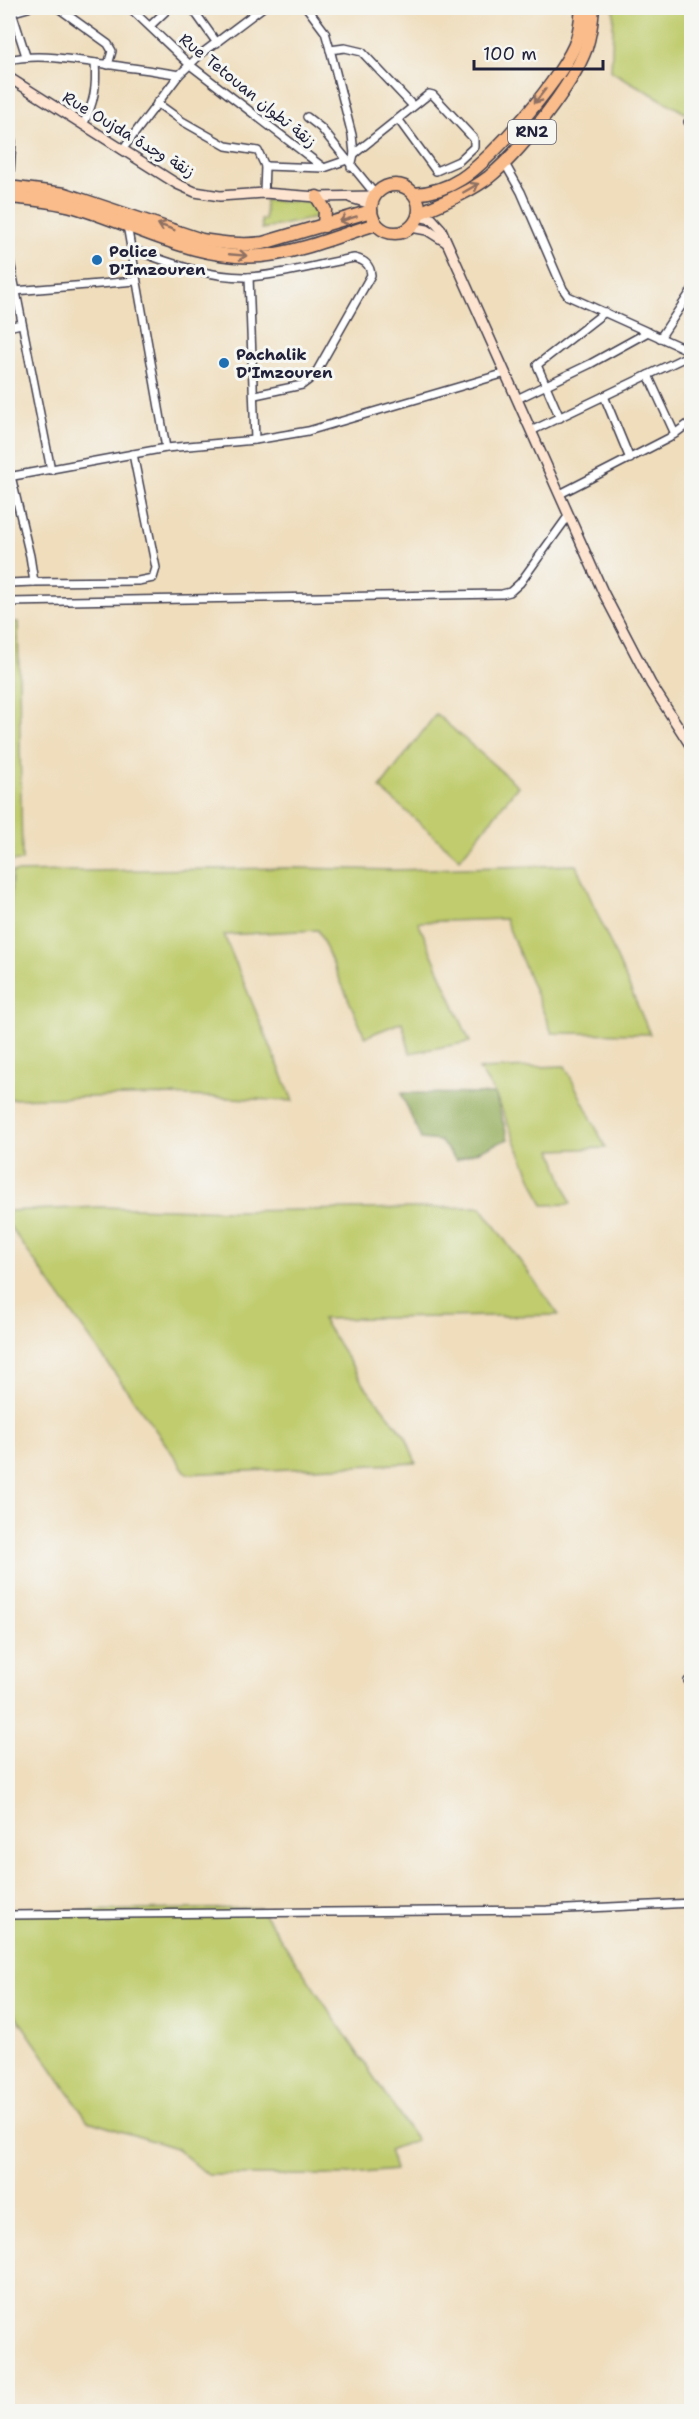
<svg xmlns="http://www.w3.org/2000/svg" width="699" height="2419" font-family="'Shantell Sans','Playpen Sans Arabic',sans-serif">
	<rect width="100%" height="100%" fill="#f6f6f2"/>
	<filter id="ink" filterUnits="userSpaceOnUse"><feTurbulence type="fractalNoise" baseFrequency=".0167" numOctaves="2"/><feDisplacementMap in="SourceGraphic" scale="12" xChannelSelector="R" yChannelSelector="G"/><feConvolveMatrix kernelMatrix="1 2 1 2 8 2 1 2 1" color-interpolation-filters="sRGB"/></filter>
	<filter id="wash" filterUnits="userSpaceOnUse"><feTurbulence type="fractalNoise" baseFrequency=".008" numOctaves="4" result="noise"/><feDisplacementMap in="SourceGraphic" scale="24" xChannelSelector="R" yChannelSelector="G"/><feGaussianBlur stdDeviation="1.35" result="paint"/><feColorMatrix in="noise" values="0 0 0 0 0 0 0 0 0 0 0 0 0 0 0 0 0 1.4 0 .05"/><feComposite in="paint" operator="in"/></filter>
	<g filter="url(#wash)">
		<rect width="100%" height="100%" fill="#efddbc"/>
		<g fill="#c0cc6d" stroke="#717754" stroke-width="1.5">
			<path d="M614,8H691L692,109L687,114L611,71Z"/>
			<path d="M265,200L314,203L318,211L315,218L262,229L261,220H265Z"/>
			<path d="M8,622H18L22,861H8Z"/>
			<path d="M436,714L518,786L460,859L380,788Z"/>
			<path d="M576,865L650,1034L552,1033L505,919L418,922L470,1042L410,1053L402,1022L365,1037L318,930L224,935L293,1101L167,1095L8,1099V912H10L12,872L291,868L395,870Z"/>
			<path d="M565,1066L606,1148L552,1150L571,1204L543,1205L495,1094L479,1069Z"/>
			<path d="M100,1207L232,1211L481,1207L559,1315L322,1319L365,1386L406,1437L416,1463L187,1474L8,1224V1211Z"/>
			<path d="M260,1908L416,2140L389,2150L395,2170L341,2175H208L176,2148L88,2121L8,2004V1912Z"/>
		</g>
		<path fill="#98b060" stroke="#5d694e" stroke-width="1.5" d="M401,1093L495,1094L508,1139L456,1160L440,1141L421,1139Z"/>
	</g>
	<g filter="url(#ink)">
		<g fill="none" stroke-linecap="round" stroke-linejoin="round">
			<defs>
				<g id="street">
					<path d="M58,8L108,44L112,51L108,65"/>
					<path d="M130,8L190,65L324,168"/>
					<path d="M192,8L217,43"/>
					<path d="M307,8L325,32L331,53L352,135L354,154L351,167"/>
					<path d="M12,12L26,56"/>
					<path d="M10,13L28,8"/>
					<path d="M150,26L169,8"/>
					<path d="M330,50L345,48L362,52L413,106"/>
					<path d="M8,60C40,53 72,60 105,64C130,68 154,70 179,75"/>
					<path d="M157,103L182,121L226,146L258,151L265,166L264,193"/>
					<path d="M307,117L321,128L375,194"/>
					<path d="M688,122L692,123"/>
					<path d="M83,125C94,103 97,87 95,63"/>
					<path d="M8,126L12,142L9,187"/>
					<path d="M122,150L179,75L201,54L262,8"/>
					<path d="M354,154L429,94L433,95L474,139V147L459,161L436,171L398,119"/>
					<path d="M504,162L521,192L563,289L568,296L692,352"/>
					<path d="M265,166L324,168L347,160"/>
					<path d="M127,225L166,448"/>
					<path d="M131,249C168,262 208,278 248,277C283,275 319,264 354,258C364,260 370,264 371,275L314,376L302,385L255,395"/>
					<path d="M8,251L51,470"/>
					<path d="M249,277L255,440"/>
					<path d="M14,291L136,281"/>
					<path d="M8,327L21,324"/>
					<path d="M660,338L692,290"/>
					<path d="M648,375L675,434"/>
					<path d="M604,396L630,459"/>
					<path d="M517,399L590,364L648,332"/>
					<path d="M560,418L537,365L605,312"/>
					<path d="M531,431L692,354"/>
					<path d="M8,477L166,448L255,440L308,431L506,373"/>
					<path d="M560,494L669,438L692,421"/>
					<path d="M34,582L138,581L153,578L156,568L133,454"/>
					<path d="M8,583L34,582L30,556L11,476"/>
					<path d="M8,602L502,594L510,592L520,583L569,515"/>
					<path d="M688,1681L692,1686"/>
					<path d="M8,1915L547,1910L692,1903"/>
				</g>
				<g id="secondary">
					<path d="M8,77L177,184L195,192L220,196L264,193L317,197L375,196"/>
					<path d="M351,198L371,204"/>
					<path d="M418,216L432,219L441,229L603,592L651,684L692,748"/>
					<path d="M411,227L427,230L446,242"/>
				</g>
				<g id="highway">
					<circle cx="395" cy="209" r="24"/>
					<path d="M8,187L65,194L202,240C223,243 242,246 263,243L371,211"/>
					<path d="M414,194C431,193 447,188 461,179C493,159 566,74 577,39C580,29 581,18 582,8"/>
					<path d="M8,197C30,199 53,201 75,207C136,225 196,261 261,256C298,253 340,235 376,224"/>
					<path d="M317,197L325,210L324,226"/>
					<path d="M419,213C442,203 468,193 489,177C519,153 573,85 586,48C590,35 592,21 593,8"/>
				</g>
			</defs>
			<use href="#street" stroke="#413e4e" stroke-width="10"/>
			<use href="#secondary" stroke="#413e4e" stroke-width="12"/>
			<use href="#highway" stroke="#413e4e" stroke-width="15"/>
			<use href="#street" stroke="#fff" stroke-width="7"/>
			<use href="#secondary" stroke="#fde4d0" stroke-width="9"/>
			<use href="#highway" stroke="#f9bc8a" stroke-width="12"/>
		</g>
		<defs><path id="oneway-shaft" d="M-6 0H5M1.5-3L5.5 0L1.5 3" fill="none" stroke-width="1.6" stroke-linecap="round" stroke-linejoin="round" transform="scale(1.5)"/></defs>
		<g stroke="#8e6f62">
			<use href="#oneway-shaft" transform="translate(540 96) rotate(128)"/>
			<use href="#oneway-shaft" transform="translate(471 188) rotate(-30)"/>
			<use href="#oneway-shaft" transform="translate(348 219) rotate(163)"/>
			<use href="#oneway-shaft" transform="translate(166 227) rotate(-159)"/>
			<use href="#oneway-shaft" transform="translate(238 255) rotate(5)"/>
		</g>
	</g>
	<g fill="#1f6fb2" stroke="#f6f6f2" stroke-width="2">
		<circle cx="97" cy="260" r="6"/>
		<circle cx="224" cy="363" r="6"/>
	</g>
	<g text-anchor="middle" stroke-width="6" stroke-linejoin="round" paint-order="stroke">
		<rect fill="#f6f6f2" stroke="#626272" stroke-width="1.5" x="508" y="120" width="48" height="24" rx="4.5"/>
		<g font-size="15" font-weight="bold" fill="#22223b">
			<text x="532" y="137">RN2</text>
		</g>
		<g font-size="16" fill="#22223b" stroke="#f6f6f2">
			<text transform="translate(248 90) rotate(39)" y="6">Rue Tetouan زنقة تطوان</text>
			<text transform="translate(129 134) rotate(31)" y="6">Rue Oujda زنقة وجدة</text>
		</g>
		<g font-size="16" font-weight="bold" fill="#22223b" stroke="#f6f6f2" text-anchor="start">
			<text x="109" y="257">Police<tspan x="109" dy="18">D'Imzouren</tspan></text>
			<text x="236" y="360">Pachalik<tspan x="236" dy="18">D'Imzouren</tspan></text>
		</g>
	</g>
	<rect width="699" height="2419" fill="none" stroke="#f6f6f2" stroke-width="30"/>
	<path d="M474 60v9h129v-9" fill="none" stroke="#22223b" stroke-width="3"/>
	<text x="483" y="60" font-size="18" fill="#22223b" stroke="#f6f6f2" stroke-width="4.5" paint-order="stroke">100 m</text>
</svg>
